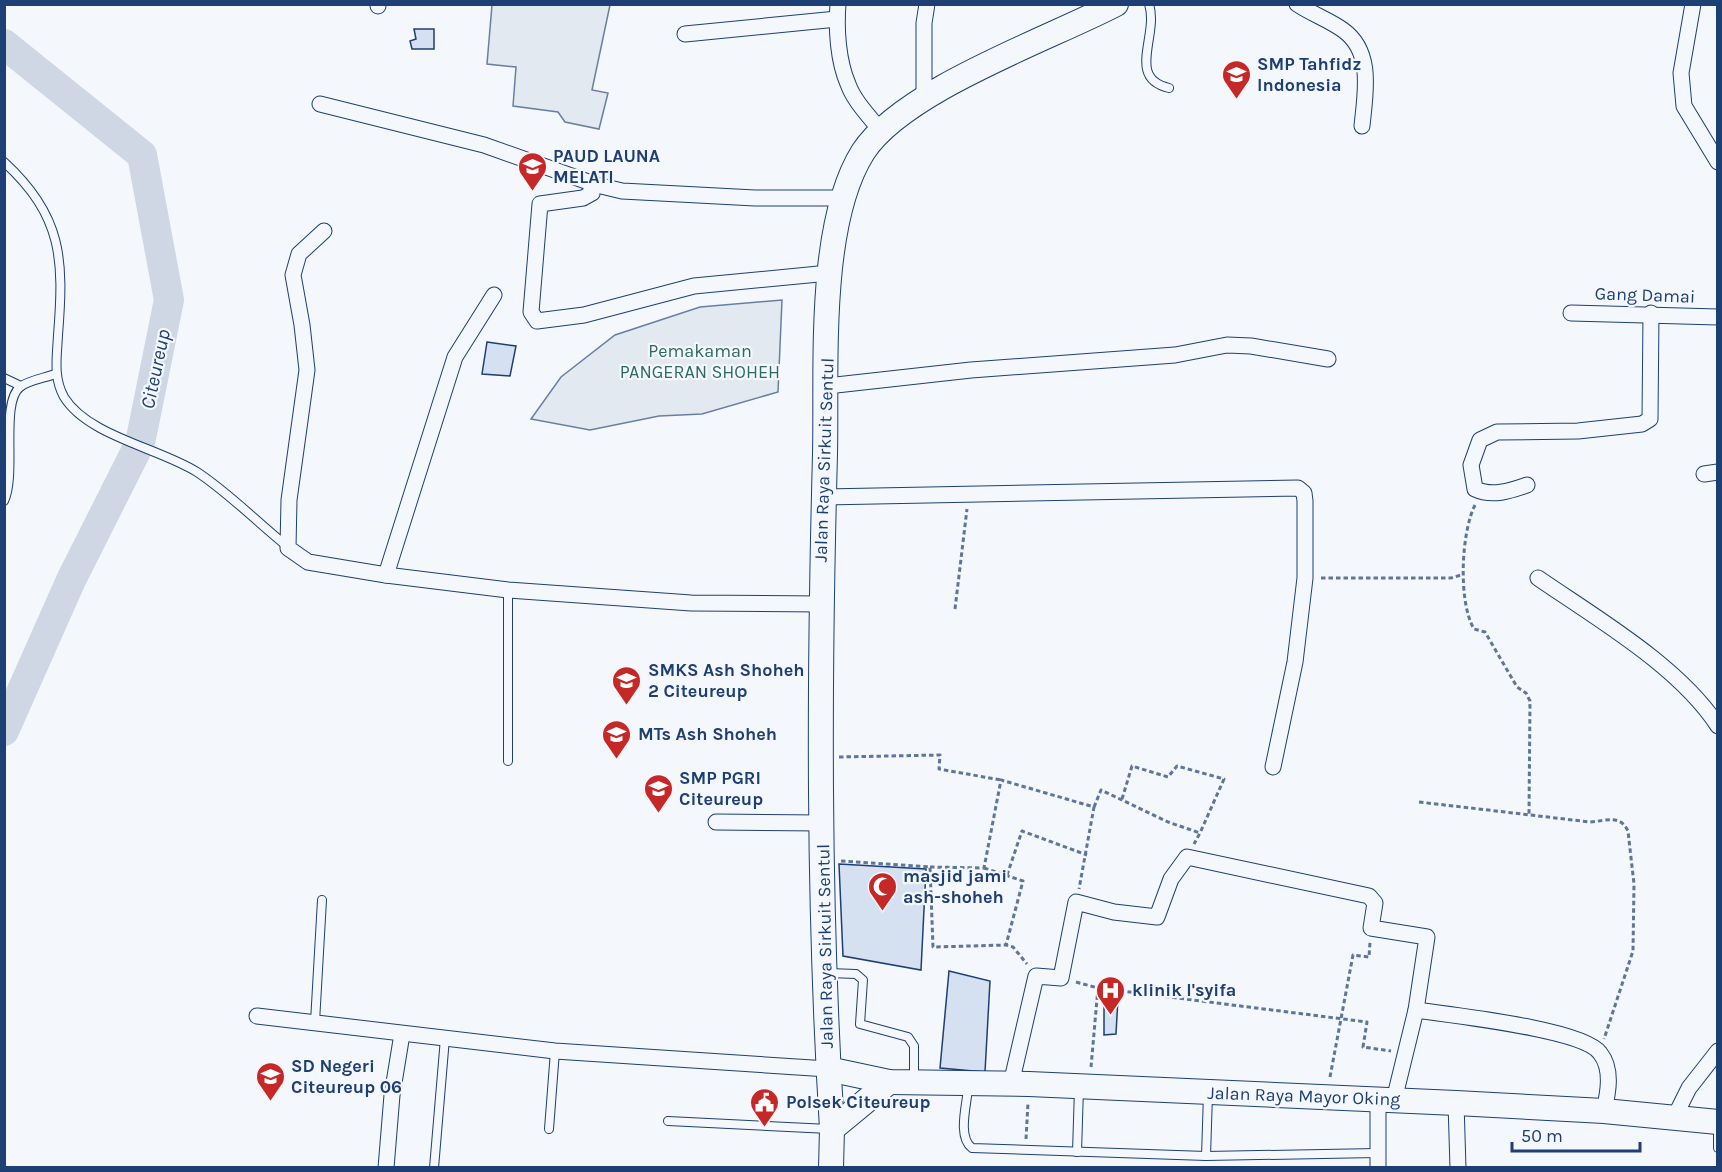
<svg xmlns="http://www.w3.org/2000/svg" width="1722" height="1172" font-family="Karla,sans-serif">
	<rect width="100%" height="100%" fill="#f4f7fb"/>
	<g fill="#e3e9f0" stroke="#687fa3" stroke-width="1.5">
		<path d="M492,5H610L592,90L608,93L599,129L565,122L558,112L513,106L516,67L487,64Z"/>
		<path d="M782,300L778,392L702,414L659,416L590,430L531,419L561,377L615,335L700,307Z"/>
	</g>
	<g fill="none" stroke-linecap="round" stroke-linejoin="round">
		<path stroke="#cfd7e4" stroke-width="30" d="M4,44L142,155L169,300L140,443L71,580L4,731"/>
	</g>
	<g fill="#d5e0f0" stroke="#1d3f73" stroke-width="1.5">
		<path d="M414,29H434V49H412L410,41L416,39Z"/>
		<path d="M487,342L516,346L510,376L482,374Z"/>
		<path d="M839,864L926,869L921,970L843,956Z"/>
		<path d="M949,971L990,981L985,1072L940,1068Z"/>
		<path d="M1104,998H1118L1116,1034L1104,1035Z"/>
	</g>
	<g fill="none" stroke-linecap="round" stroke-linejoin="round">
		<defs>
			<g id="service">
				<path d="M1149,4C1159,36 1126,78 1169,88"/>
				<path d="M4,162C63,216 64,260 58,335C57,357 53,377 64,397C88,436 159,448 197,472C229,493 258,523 288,547"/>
				<path d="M4,378L21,386"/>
				<path d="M4,501C17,474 0,403 20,387C29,380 45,378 55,374"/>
				<path d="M508,590V761"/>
				<path d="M829,973L856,974L863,980L860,1024L908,1037L914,1046V1081"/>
				<path d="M315,1022L322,900"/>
				<path d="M968,1088C967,1104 957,1137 972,1148L1206,1156L1377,1153"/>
				<path d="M668,1121L829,1129"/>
				<path d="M1718,1126V1148"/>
				<path d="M549,1129L555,1051"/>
				<path d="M1077,1152L1079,1088"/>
				<path d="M1206,1156L1208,1094"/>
				<path d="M434,1168L445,1038"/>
			</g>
			<g id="minor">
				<path d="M838,4C836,29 838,61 848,84C854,101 869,116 881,131"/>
				<path d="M1297,4C1312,14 1329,20 1343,30C1374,52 1365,94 1362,126"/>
				<path d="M1693,4L1681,73L1684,106L1718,162"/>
				<path d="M378,6V4"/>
				<path d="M685,34L837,19"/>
				<path d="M924,99V23L927,4"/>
				<path d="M320,104L484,145L597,185L622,191L755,198H842"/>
				<path d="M590,182L592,193L583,198L540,204L531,312L537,321L584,315L694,286L829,273"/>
				<path d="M324,231L299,254L293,275L302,325L307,370L289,500L288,548L308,562L386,575L508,590L691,603L821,604"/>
				<path d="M1571,313L1718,317"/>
				<path d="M827,386L971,370L1175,355L1227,345L1251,346L1328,359"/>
				<path d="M1704,474L1718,472"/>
				<path d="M1527,485C1510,491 1492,497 1475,489L1471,465L1480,440L1497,432L1578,431L1642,424L1650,419L1651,313"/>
				<path d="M824,497L1298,488L1304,493L1305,501V578L1295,662L1273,767"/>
				<path d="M386,575L455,357L494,295"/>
				<path d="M1538,578C1596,618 1679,666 1718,726"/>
				<path d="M716,822L822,823"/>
				<path d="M1416,1010C1449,1015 1583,1029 1600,1053C1613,1069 1608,1093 1604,1111"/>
				<path d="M257,1016L555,1051L828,1069"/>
				<path d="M1011,1084L1036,976L1061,978L1076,902L1114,912L1157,917L1171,879L1187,857L1369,896L1375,903L1371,928L1427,937L1416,1010L1394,1100"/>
				<path d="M1456,1103L1458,1168"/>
				<path d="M1674,1118L1689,1088L1718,1051"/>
				<path d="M386,1168L392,1095L402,1034"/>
				<path d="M1378,1168V1100"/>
			</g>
			<g id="primary">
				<path d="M828,1069L889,1082L1029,1084L1456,1103L1604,1111L1718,1122"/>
				<path d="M832,1129L889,1082"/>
				<path d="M831,1168L832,1129C818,904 819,679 825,454C827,368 817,225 863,152C903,90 1049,39 1116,4"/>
			</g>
		</defs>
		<use href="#service" stroke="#1d3f73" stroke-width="10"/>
		<use href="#minor" stroke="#1d3f73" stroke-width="17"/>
		<use href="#primary" stroke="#1d3f73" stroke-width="26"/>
		<g stroke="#5e769c" stroke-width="3" stroke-dasharray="4.5 3" stroke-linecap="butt">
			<path d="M1475,505C1461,533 1458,602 1474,629L1485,632L1517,687L1526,693L1530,701L1529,815"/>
			<path d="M1321,578H1451L1461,575"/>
			<path d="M955,609L967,509"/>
			<path d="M839,757L940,755L939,769L1001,780"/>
			<path d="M1122,799L1132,766L1168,777L1177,766L1224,779L1200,833"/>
			<path d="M1419,802L1590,822C1606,821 1620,814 1628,831L1634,884L1633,951L1604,1039"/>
			<path d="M1094,807L1101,790L1168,822L1200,833L1194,844"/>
			<path d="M841,861L930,867L933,947L1006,945L1013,947L1027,964"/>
			<path d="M930,867L984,868L1001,780L1094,807L1079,889"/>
			<path d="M984,868L1023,881L1006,945"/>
			<path d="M1007,875L1022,831L1087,855"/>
			<path d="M1076,982L1098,988L1367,1022L1363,1047L1391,1051"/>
			<path d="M1091,1067L1098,988"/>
			<path d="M1330,1077L1353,955L1369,957L1370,942"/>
			<path d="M1026,1139L1028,1103"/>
		</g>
		<use href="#service" stroke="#f4f7fb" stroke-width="8"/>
		<use href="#minor" stroke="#f4f7fb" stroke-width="15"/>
		<use href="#primary" stroke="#f4f7fb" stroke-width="24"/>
	</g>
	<defs>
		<symbol id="school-pin" viewBox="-11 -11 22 30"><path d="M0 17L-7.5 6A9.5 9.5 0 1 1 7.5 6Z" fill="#c62828" stroke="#f4f7fb"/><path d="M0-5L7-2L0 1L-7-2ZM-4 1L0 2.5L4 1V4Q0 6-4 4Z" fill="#fff"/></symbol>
		<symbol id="mosque-pin" viewBox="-11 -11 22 30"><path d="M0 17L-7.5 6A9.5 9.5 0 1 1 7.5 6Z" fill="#c62828" stroke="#f4f7fb"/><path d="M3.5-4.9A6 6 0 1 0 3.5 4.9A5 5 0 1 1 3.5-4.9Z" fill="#fff"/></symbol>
		<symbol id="hospital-pin" viewBox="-11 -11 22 30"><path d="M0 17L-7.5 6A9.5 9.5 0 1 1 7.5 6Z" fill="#c62828" stroke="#f4f7fb"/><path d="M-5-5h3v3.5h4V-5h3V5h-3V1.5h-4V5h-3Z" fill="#fff"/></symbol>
		<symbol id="civic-pin" viewBox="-11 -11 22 30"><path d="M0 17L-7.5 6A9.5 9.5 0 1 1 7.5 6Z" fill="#c62828" stroke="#f4f7fb"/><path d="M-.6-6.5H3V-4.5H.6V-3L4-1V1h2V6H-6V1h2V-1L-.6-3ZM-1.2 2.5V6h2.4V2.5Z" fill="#fff"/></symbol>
	</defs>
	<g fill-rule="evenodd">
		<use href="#school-pin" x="1220" y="58" width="33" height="45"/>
		<use href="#school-pin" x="516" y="150" width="33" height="45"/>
		<use href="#school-pin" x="610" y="664" width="33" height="45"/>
		<use href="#school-pin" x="600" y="718" width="33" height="45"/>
		<use href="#school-pin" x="642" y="772" width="33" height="45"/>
		<use href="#mosque-pin" x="866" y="870" width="33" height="45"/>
		<use href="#hospital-pin" x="1094" y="974" width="33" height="45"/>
		<use href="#school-pin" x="254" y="1060" width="33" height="45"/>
		<use href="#civic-pin" x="748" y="1086" width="33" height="45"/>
	</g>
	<g text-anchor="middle" stroke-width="4.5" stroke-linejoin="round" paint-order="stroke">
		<g font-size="18" font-weight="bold" fill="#1d3f73" stroke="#f4f7fb" text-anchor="start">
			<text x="1257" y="70">SMP Tahfidz<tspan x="1257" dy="21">Indonesia</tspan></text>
			<text x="553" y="162">PAUD LAUNA<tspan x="553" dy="21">MELATI</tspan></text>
			<text x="648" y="676">SMKS Ash Shoheh<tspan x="648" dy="21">2 Citeureup</tspan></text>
			<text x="638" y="740">MTs Ash Shoheh</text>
			<text x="679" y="784">SMP PGRI<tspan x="679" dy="21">Citeureup</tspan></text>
			<text x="903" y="882">masjid jami<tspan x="903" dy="21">ash-shoheh</tspan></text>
			<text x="1132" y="996">klinik l'syifa</text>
			<text x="291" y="1072">SD Negeri<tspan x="291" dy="21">Citeureup 06</tspan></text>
			<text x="786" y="1108">Polsek Citeureup</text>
		</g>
		<g font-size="18" fill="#1d3f73" stroke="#f4f7fb">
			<text transform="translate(1645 295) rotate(2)" y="6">Gang Damai</text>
			<text transform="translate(824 460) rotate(-88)" y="6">Jalan Raya Sirkuit Sentul</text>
			<text transform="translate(825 946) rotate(-91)" y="6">Jalan Raya Sirkuit Sentul</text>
			<text transform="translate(1304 1096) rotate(2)" y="6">Jalan Raya Mayor Oking</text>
		</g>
		<g font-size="18" fill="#2c6c60" stroke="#f4f7fb">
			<text x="700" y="357">Pemakaman<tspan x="700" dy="21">PANGERAN SHOHEH</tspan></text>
		</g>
		<g font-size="20" font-style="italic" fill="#1d3f73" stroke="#f4f7fb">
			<text transform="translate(155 369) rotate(-78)" y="7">Citeureup</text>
		</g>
	</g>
	<rect width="1722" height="1172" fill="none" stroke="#1d3f73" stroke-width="12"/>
	<path d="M1512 1142v9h128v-9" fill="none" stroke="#1d3f73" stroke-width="3"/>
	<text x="1521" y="1142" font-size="18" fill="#1d3f73" stroke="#f4f7fb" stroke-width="4.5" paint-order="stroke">50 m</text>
</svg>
